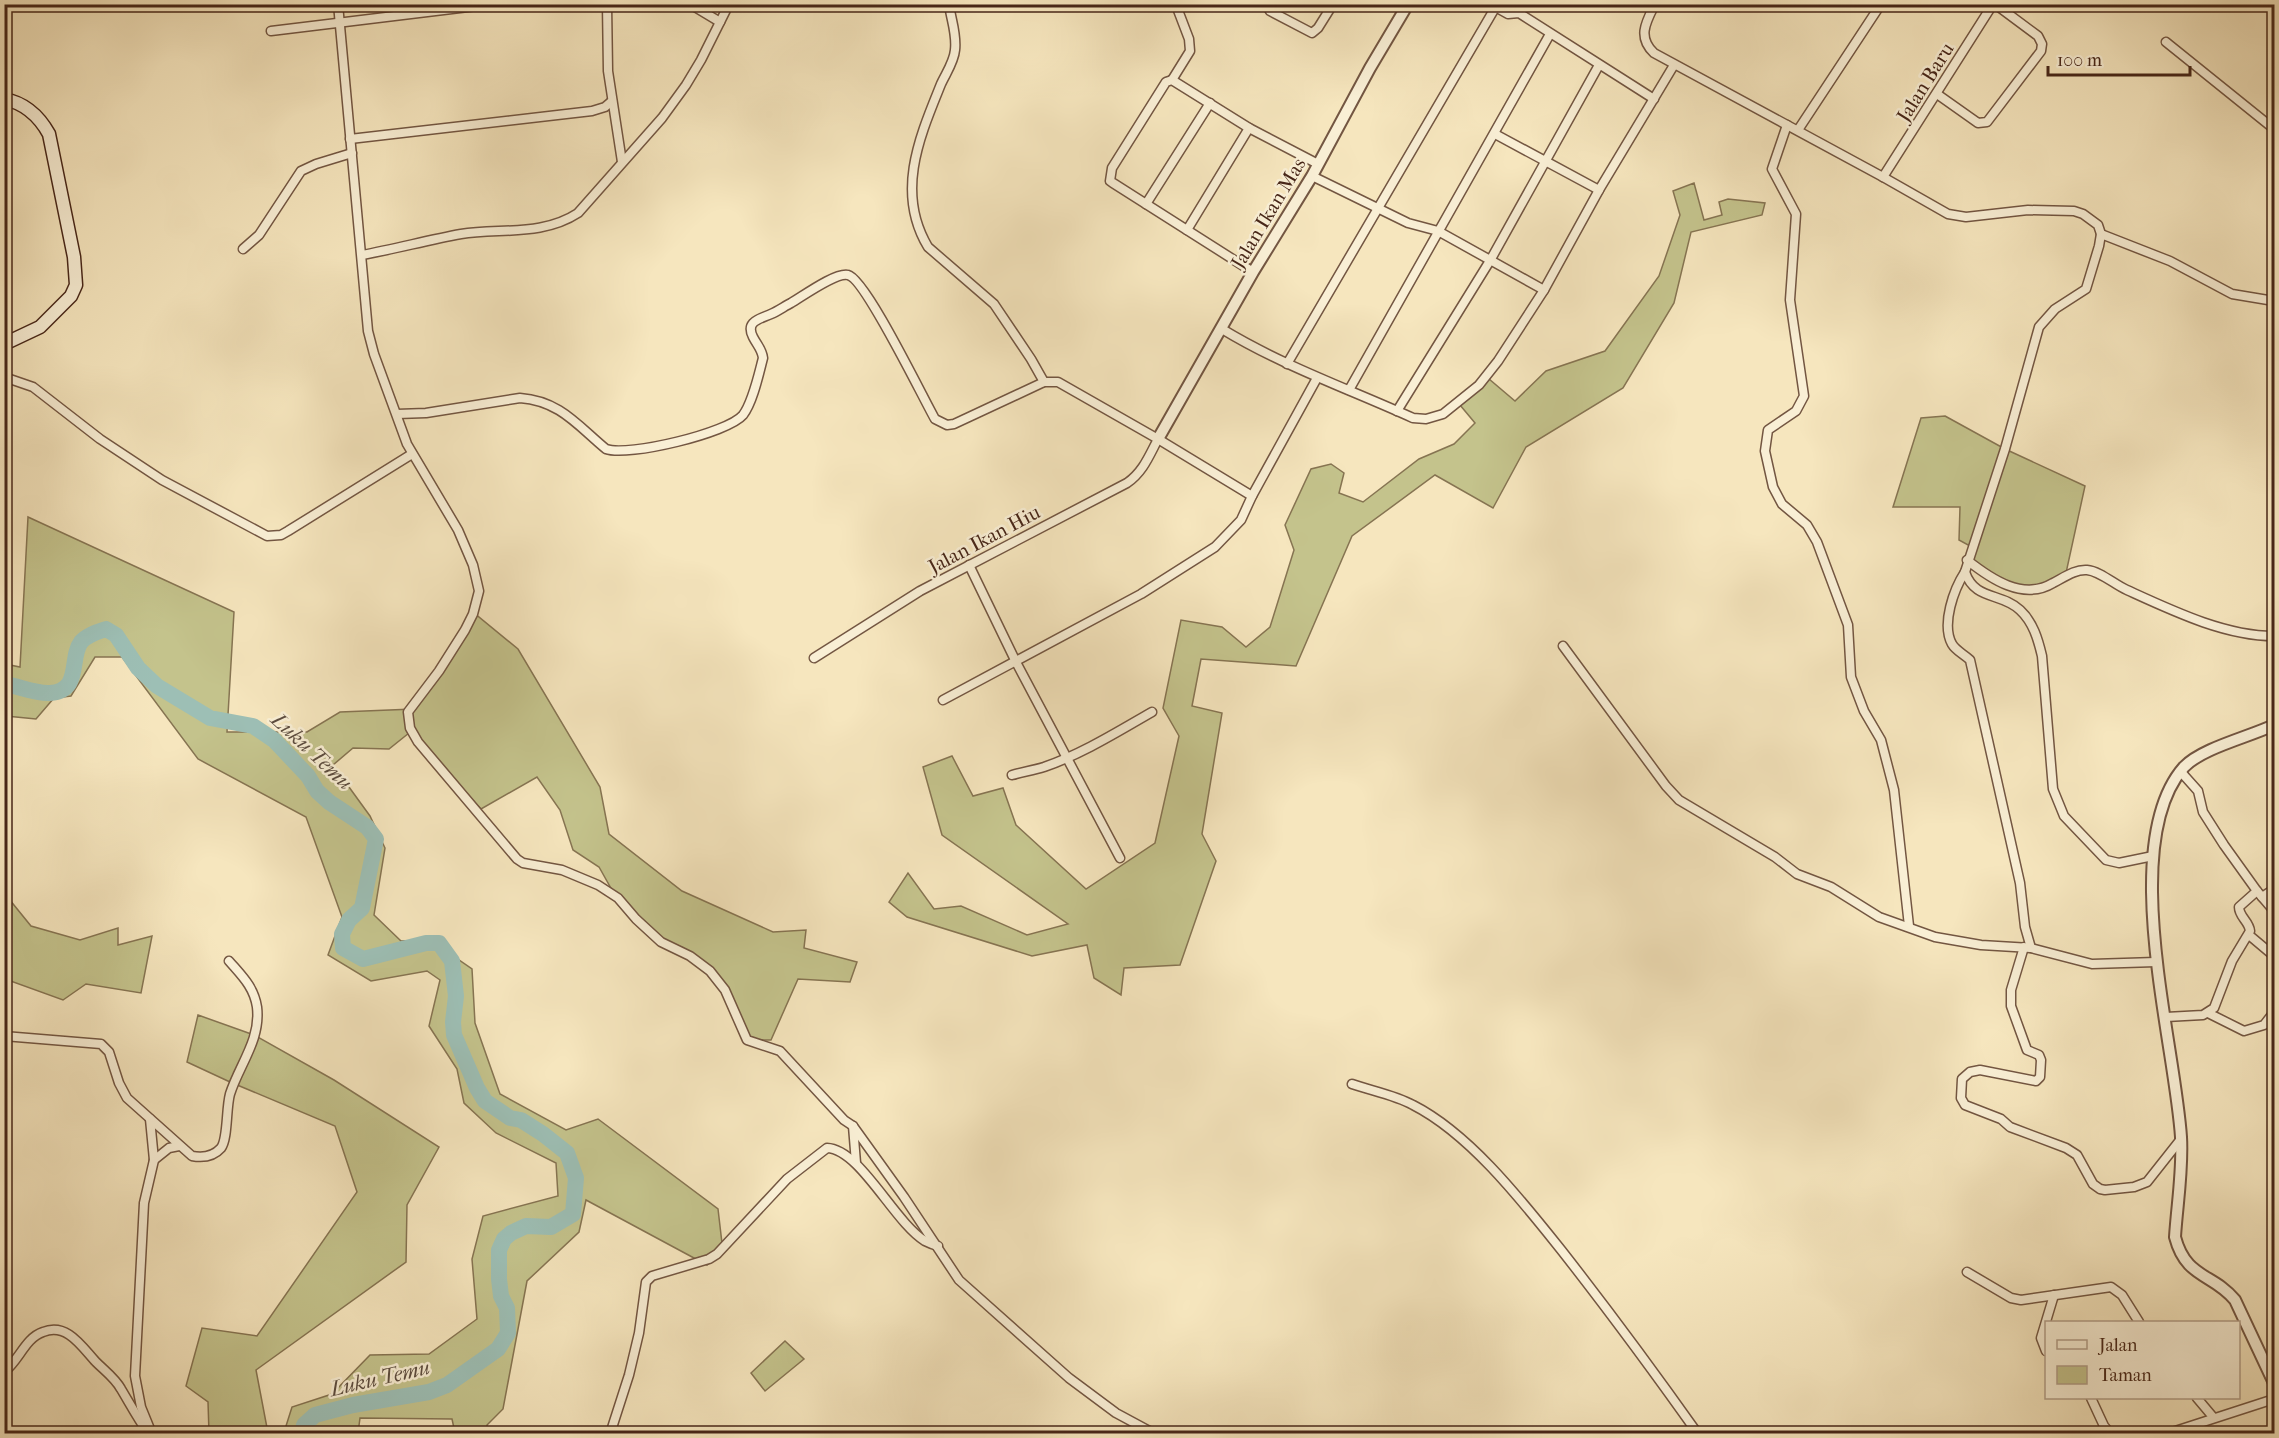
<svg xmlns="http://www.w3.org/2000/svg" width="2279" height="1438" font-family="'IM FELL French Canon',serif">
	<rect width="100%" height="100%" fill="#f6e6be"/>
	<filter id="stains"><feTurbulence type="fractalNoise" baseFrequency=".00333" numOctaves="4"/><feColorMatrix values="0 0 0 0 .2 0 0 0 0 .09 0 0 0 0 .02 0 0 0 .5 -.17"/></filter>
	<radialGradient id="worn" r=".72"><stop offset=".6" stop-color="#630" stop-opacity="0"/><stop offset="1" stop-color="#630" stop-opacity=".3"/></radialGradient>
	<g fill="#c4c38c" stroke="#867452" stroke-width="1.5">
		<path d="M1694,183L1704,220L1722,215L1719,202L1728,199L1765,203L1762,215L1691,232L1674,303L1623,388L1526,447L1493,508L1435,475L1352,536L1296,666L1201,659L1192,706L1222,713L1202,834L1216,861L1180,965L1124,968L1121,995L1094,978L1087,945L1032,956L907,917L889,902L908,873L934,909L961,906L1027,935L1068,924L942,835L923,767L952,756L973,796L1003,788L1016,825L1086,889L1155,843L1179,736L1163,708L1181,620L1222,627L1246,647L1270,627L1294,550L1285,525L1311,469L1331,464L1344,473L1339,493L1363,502L1419,459L1454,444L1475,423L1460,405L1489,379L1515,401L1546,371L1605,351L1659,276L1680,215L1673,191Z"/>
		<path d="M1945,416L2005,449L2085,486L2066,573C2059,577 2050,586 2042,587C2018,592 1985,573 1968,558L1972,547L1959,540L1960,507H1893L1921,418Z"/>
		<path d="M28,517L234,612L227,732H307L340,712L414,709L446,667L474,613L518,649L600,787L609,834L682,891L773,932L806,930L804,948L857,962L850,982L798,979L771,1040H754L746,1035L712,971L662,940L612,890L599,867L573,850L560,810L537,777L481,809L433,757L414,729L389,749L353,748L333,765L370,816L385,848L374,915L401,941L430,940L472,969L475,1023L500,1094L566,1130L598,1119L718,1209L723,1252L707,1265L586,1200L579,1232L527,1281L503,1409L487,1425V1433H455L452,1419L360,1418L358,1433H289L286,1426L292,1407L332,1394L370,1355L429,1354L477,1319L472,1259L483,1216L558,1196L556,1163L496,1133L464,1103L457,1069L429,1026L440,980L427,971L371,981L328,955L342,917L306,817L198,759L122,657H95L71,696L54,698L36,719L6,716L5,713V664L20,667Z"/>
		<path d="M5,894L31,926L80,940L118,928V945L152,936L141,993L86,984L63,1000L5,979Z"/>
		<path d="M198,1015L254,1035L334,1080L439,1147L407,1205L406,1262L256,1370L268,1433H209L208,1402L186,1386L202,1328L257,1336L357,1192L335,1126L230,1082L187,1062Z"/>
		<path d="M785,1341L804,1359L765,1391L751,1373Z"/>
	</g>
	<g fill="none" stroke-linecap="round" stroke-linejoin="round">
		<path stroke="#9dbfb5" stroke-width="16" d="M4,684C19,686 35,694 50,693C82,691 69,658 81,642C87,635 97,632 106,629L116,635L138,668L157,686L210,718L253,726L274,740L308,776L317,791L329,802L367,827L376,839L362,908L349,920L342,934L343,948L363,959L426,943H439L452,961L456,996L453,1022L454,1035L477,1088L485,1101L510,1118L521,1120L543,1134L567,1153L576,1178L573,1214L551,1227L526,1226L511,1233L504,1239L499,1250V1279L501,1296L507,1308L508,1333L498,1349L447,1385L429,1392L353,1405L315,1415L304,1425L302,1434"/>
		<defs>
			<g id="minor">
				<path d="M338,4L368,331L374,354L407,444L458,530L473,565L479,591L473,614L465,630L439,671L408,712L410,728L418,742L517,859L523,863L562,870L598,885L618,898L636,919L661,942L690,956L710,971L725,990L747,1040L780,1051L844,1120L853,1126L904,1197L959,1280L1069,1378L1116,1413L1155,1434"/>
				<path d="M607,4L608,71L622,162"/>
				<path d="M690,4L720,22"/>
				<path d="M949,4C951,20 957,34 955,50C954,62 946,73 941,84C920,136 895,192 928,247L994,304L1031,359L1044,382"/>
				<path d="M1266,4L1270,11L1312,33L1318,28L1333,4"/>
				<path d="M1490,4L1508,14L1519,13L1654,99"/>
				<path d="M1655,4C1646,22 1637,37 1654,53L1883,177L1948,214L1966,217L2028,210L2074,211L2083,214L2098,225L2101,234L2099,246L2086,289L2055,309L2039,327L2005,449L1965,572C1975,601 2001,592 2020,610C2033,622 2038,639 2042,656L2053,789L2064,816L2106,860L2119,863L2153,856"/>
				<path d="M271,31L493,4"/>
				<path d="M2166,42L2274,129"/>
				<path d="M1172,80L1190,51L1189,39L1176,5"/>
				<path d="M1937,94L1978,123L1987,122L2041,51L2042,44L2038,36L1995,4"/>
				<path d="M1787,125L1772,169L1796,214L1790,300L1804,396L1796,411L1768,430L1765,451L1773,487L1782,504L1807,525L1817,542L1848,625L1851,677L1864,711L1881,740L1894,790L1909,926"/>
				<path d="M1798,130L1881,4"/>
				<path d="M1495,134L1599,190"/>
				<path d="M350,139L592,111L605,107L612,101"/>
				<path d="M1312,176L1408,223L1438,231L1544,290"/>
				<path d="M1883,177L1993,4"/>
				<path d="M1146,204L1210,103"/>
				<path d="M1187,230L1249,128"/>
				<path d="M2101,234L2170,261L2232,294L2274,301"/>
				<path d="M243,249L259,235L301,171L316,164L352,153"/>
				<path d="M362,255C395,249 428,240 461,234C501,228 543,236 578,213L662,118L686,85L701,60L729,4"/>
				<path d="M1253,272L1113,183L1110,181L1112,168L1166,82L1172,80L1249,128L1318,164"/>
				<path d="M1222,329C1283,366 1349,389 1413,418L1426,419L1443,414L1479,385L1498,361L1544,290L1599,190L1674,65"/>
				<path d="M1287,364L1495,8"/>
				<path d="M4,377L33,387L100,439L162,480L267,536L281,535L288,531L412,454"/>
				<path d="M1349,390L1550,34"/>
				<path d="M1397,411L1491,259L1599,65"/>
				<path d="M397,414L426,413L520,398C560,401 577,425 606,449C628,457 728,433 743,415C753,402 759,373 763,358C762,349 757,345 753,337C745,321 760,319 771,314C778,311 785,306 791,303C803,296 836,272 848,275C865,278 923,398 935,419L947,425L954,424L1044,382H1058L1158,439L1252,496"/>
				<path d="M1967,560C1991,579 2023,601 2053,583C2063,578 2075,569 2087,570C2100,571 2115,585 2127,590C2173,611 2225,636 2274,636"/>
				<path d="M969,565L1016,662L1120,858"/>
				<path d="M1965,572C1954,589 1941,624 1952,644C1956,651 1964,654 1970,660L2020,883L2025,927L2031,948"/>
				<path d="M1563,646L1666,786L1679,800L1775,857L1797,874L1831,887L1879,917L1935,937L1981,945L2031,948L2092,964L2156,962"/>
				<path d="M814,658L920,591L1127,483C1143,472 1149,456 1158,439"/>
				<path d="M943,700L1141,594L1215,547L1241,520L1252,496L1317,378"/>
				<path d="M2181,772L2198,791L2203,812L2224,845L2257,891L2262,897L2274,889"/>
				<path d="M1012,775C1023,772 1034,770 1044,767C1082,754 1117,732 1152,712"/>
				<path d="M2262,897L2274,911"/>
				<path d="M2249,935L2274,956"/>
				<path d="M2024,947L2011,990V1006L2027,1050L2039,1055L2041,1060L2040,1077L2036,1081L1980,1070L1970,1072L1962,1079L1961,1098L1965,1105L2001,1119L2010,1127L2066,1148L2077,1155L2093,1184L2100,1189L2105,1190L2134,1187L2147,1182L2181,1139"/>
				<path d="M2208,1013L2244,1031L2264,1025L2274,1012"/>
				<path d="M2166,1017L2203,1015L2214,1008L2232,961L2250,931C2249,921 2239,917 2239,907L2257,891"/>
				<path d="M4,1036L101,1044L109,1052L119,1083L127,1098L192,1156C203,1158 213,1157 221,1148C228,1139 226,1108 230,1094C239,1065 261,1040 257,1007C254,987 242,976 229,961"/>
				<path d="M1352,1084C1372,1091 1395,1095 1413,1105C1470,1134 1522,1201 1562,1251C1609,1311 1654,1372 1698,1434"/>
				<path d="M150,1119L154,1160"/>
				<path d="M853,1126L856,1163"/>
				<path d="M1967,1272L2011,1298L2021,1300L2111,1287L2122,1295L2139,1322"/>
				<path d="M2046,1351L2041,1338L2054,1295"/>
				<path d="M4,1372C19,1361 25,1338 43,1332C67,1322 82,1347 96,1362C105,1371 115,1378 121,1389C130,1404 138,1419 148,1433"/>
				<path d="M2091,1398L2104,1426L2111,1434"/>
				<path d="M2197,1398L2213,1417"/>
				<path d="M152,1434L141,1407L135,1376L144,1203L154,1160L169,1148L179,1146"/>
				<path d="M610,1434L629,1375L639,1333L646,1282L652,1276L709,1259L717,1254L787,1179L827,1148C860,1149 894,1222 925,1241C929,1243 934,1245 938,1246"/>
				<path d="M2166,1434L2274,1399"/>
			</g>
			<g id="tertiary">
				<path d="M1158,439L1253,272L1312,176L1370,68L1408,4"/>
				<path d="M2274,725C2249,737 2202,748 2184,767C2117,843 2175,1043 2181,1137C2183,1170 2177,1205 2175,1237C2186,1279 2213,1273 2235,1300L2274,1383"/>
			</g>
			<path id="secondary" d="M4,99C25,103 39,116 49,134L74,257L76,285L71,296L40,327L4,344"/>
		</defs>
		<use href="#minor" stroke="#735642" stroke-width="11"/>
		<use href="#tertiary" stroke="#735642" stroke-width="14"/>
		<use href="#secondary" stroke="#472618" stroke-width="15"/>
		<use href="#minor" stroke="#f9efd5" stroke-width="8"/>
		<use href="#tertiary" stroke="#f9efd5" stroke-width="10"/>
		<use href="#secondary" stroke="#f9efd5" stroke-width="12"/>
	</g>
	<g text-anchor="middle" stroke-width="5" stroke-linejoin="round" paint-order="stroke">
		<g font-size="20" fill="#472618" stroke="#f9efd5">
			<text transform="translate(1925 82) rotate(-58)" y="7">Jalan Baru</text>
			<text transform="translate(1268 213) rotate(-59)" y="7">Jalan Ikan Mas</text>
			<text transform="translate(984 539) rotate(-28)" y="7">Jalan Ikan Hiu</text>
		</g>
		<g font-size="21" font-style="italic" fill="#5c4c3f" stroke="#f9efd5">
			<text transform="translate(312 751) rotate(43)" y="7">Luku Temu</text>
			<text transform="translate(380 1378) rotate(-13)" y="7">Luku Temu</text>
		</g>
	</g>
	<rect width="2279" height="1438" fill="none" stroke="#f6e6be" stroke-width="24"/>
	<rect x="6" y="6" width="2267" height="1426" fill="none" stroke="#472618" stroke-width="3"/>
	<rect x="12" y="12" width="2255" height="1414" fill="none" stroke="#472618" stroke-width="1.5"/>
	<rect x="2045" y="1321" width="195" height="78" fill="#f9efd5" stroke="#b29f89" stroke-width="1.5"/>
	<rect x="2057" y="1340" width="30" height="9" fill="#f9efd5" stroke="#b29f89" stroke-width="1.5"/>
	<text x="2099" y="1351" font-size="18" fill="#472618">Jalan</text>
	<rect x="2057" y="1366" width="30" height="18" fill="#c4c38c" stroke="#b29f89" stroke-width="1.5"/>
	<text x="2099" y="1381" font-size="18" fill="#472618">Taman</text>
	<path d="M2048 66v9h142v-9" fill="none" stroke="#472618" stroke-width="3"/>
	<text x="2057" y="66" font-size="18" fill="#472618" stroke="#f9efd5" stroke-width="4.5" paint-order="stroke">100 m</text>
	<rect width="100%" height="100%" filter="url(#stains)"/>
	<rect width="100%" height="100%" fill="url(#worn)"/>
</svg>
